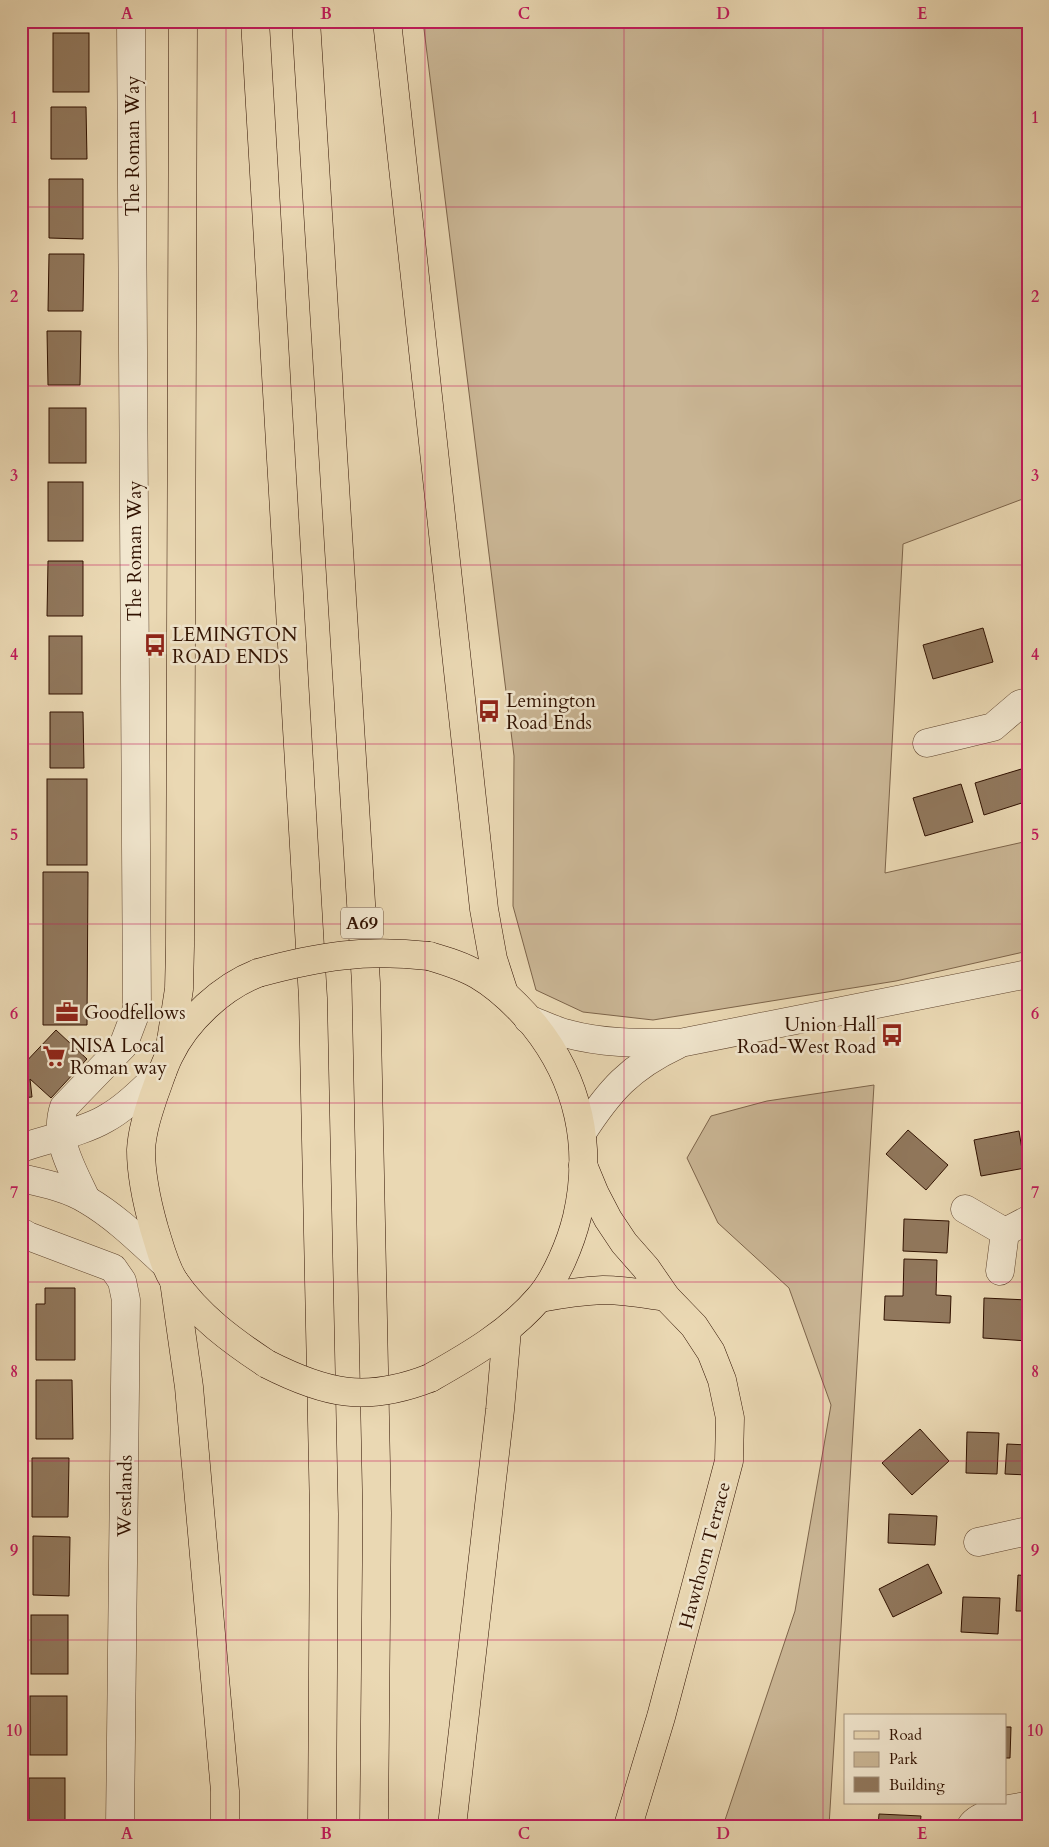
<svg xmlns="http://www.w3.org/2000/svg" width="1049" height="1847" font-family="Cardo,serif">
	<rect width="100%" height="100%" fill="#ead8b3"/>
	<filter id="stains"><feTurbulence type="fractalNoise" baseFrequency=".004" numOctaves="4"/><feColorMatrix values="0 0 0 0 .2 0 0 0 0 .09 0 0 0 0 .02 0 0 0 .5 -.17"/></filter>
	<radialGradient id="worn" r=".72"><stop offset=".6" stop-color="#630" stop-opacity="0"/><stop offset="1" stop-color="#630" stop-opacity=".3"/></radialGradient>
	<g fill="#cab695" stroke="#7d644a">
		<path d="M423,21H1028V497L903,544L885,873L1028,841V951L896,981L653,1020L583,1012L536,990L513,906L514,756Z"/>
		<path d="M874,1085L829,1826H723L795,1611L831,1405L789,1288L718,1223L687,1158L711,1116L767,1101Z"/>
	</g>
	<g fill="#91785d" stroke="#301100">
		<rect x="53" y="33" width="36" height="59"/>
		<path d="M51,107H86L87,159H51Z"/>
		<path d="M49,179H83V239L49,238Z"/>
		<path d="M49,254H84L83,311H48Z"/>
		<path d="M47,331H81L80,385H48Z"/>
		<rect x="49" y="408" width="37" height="55"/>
		<rect x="48" y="482" width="35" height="59"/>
		<path d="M1028,529V548L1023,531Z"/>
		<path d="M48,561H83V616H47Z"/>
		<path d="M983,628L993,662L933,679L923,645Z"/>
		<rect x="49" y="636" width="33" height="58"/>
		<path d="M50,712H83L84,768H50Z"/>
		<path d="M1028,767V801L984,815L975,783Z"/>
		<rect x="47" y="779" width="40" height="86"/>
		<path d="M961,784L973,822L925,836L913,798Z"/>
		<path d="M43,872H88L87,1025H43Z"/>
		<path d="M56,1030L87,1059L51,1098L30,1079L32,1097L21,1098V1067Z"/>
		<path d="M908,1130L948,1165L926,1190L886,1154Z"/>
		<path d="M1019,1131L1025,1168L981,1176L974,1140Z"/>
		<path d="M904,1219L949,1221L947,1253L903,1251Z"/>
		<path d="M904,1259L937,1260L936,1295L951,1296L950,1323L884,1320L885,1296H903Z"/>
		<path d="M45,1288H75V1360H36V1304H45Z"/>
		<path d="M984,1298L1028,1300V1341L983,1338Z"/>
		<path d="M36,1380H72L73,1439H36Z"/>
		<path d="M920,1429L949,1461L912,1495L882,1463Z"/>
		<path d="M967,1432L999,1433L997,1474L966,1473Z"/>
		<path d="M1007,1444L1028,1445V1475L1005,1474Z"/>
		<path d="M32,1458H69L68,1517H32Z"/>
		<path d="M889,1514L937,1516L935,1545L888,1543Z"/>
		<path d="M33,1536L70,1537L69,1596L33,1595Z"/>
		<path d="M928,1564L942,1593L893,1617L879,1589Z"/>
		<path d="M1018,1575L1028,1576V1611H1016Z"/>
		<path d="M963,1597L1000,1598L998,1634L961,1632Z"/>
		<rect x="31" y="1615" width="37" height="59"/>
		<rect x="30" y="1696" width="37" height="59"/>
		<path d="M1005,1727H1011L1010,1758H1005Z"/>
		<rect x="29" y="1778" width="36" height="48"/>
		<path d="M879,1814L921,1816L920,1826H878Z"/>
	</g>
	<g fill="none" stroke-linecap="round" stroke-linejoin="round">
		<defs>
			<g id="minor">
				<path d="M927,743L993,727L1020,704L1028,702"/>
				<path d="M528,1019C541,1024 555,1031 568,1034C605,1044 643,1043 680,1043L1028,974"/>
				<path d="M582,1133C609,1091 630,1067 677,1045"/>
				<path d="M21,1148C47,1139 83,1132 105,1119C127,1107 144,1088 162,1072"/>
				<path d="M21,1178C43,1183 68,1188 87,1200C116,1217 140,1241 164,1263"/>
				<path d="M86,1199C73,1170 53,1139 64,1107L123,1046L137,1009L131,21"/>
				<path d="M965,1209L1005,1232L1000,1271"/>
				<path d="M21,1232L28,1236L113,1268L122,1281L126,1300L120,1826"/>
				<path d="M1005,1232L1028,1220"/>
				<path d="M978,1542L1028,1531"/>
				<path d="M971,1826C980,1812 1013,1808 1028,1806"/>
			</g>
			<g id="major">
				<path d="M429,956C446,961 463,966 478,975C500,988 518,1006 534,1025C579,1081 593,1147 577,1217C571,1242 556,1279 539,1298C509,1333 469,1356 430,1378"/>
				<path d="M258,973C222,987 186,1020 169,1056C163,1068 159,1082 154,1095C148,1113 142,1131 141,1150C141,1177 147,1203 154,1228C160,1247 164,1265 174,1281C198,1316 232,1341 267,1364"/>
				<path d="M583,1165L595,1194L608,1219L624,1243L646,1268L666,1297L694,1326L711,1352L722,1380L730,1418L729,1461L661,1717L628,1826"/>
				<path d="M540,1298C561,1294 581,1291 603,1290C624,1290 645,1294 666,1297"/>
			</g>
			<g id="highway">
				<path d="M255,21L313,998L324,1514L322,1826"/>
				<path d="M306,21L366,983L377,1513L374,1826"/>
				<path d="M387,21L484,909L493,959L504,993"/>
				<path d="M169,1054L179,989L180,946L183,21"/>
				<path d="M174,1281L189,1387L225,1791V1826"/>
				<path d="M452,1826L500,1410L507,1330"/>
			</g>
		</defs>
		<use href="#minor" stroke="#5e432d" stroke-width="29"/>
		<use href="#major" stroke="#301100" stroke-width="29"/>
		<use href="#highway" stroke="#301100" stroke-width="29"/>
		<use href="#minor" stroke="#f1e6ce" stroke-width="28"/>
		<use href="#major" stroke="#ead8b3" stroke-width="28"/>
		<use href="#highway" stroke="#ead8b3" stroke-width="28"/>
		<defs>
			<g id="major-bridge">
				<path d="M258,973C320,956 365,949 429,956"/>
				<path d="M267,1364C326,1394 366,1403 430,1378"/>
			</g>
		</defs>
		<use href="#major-bridge" stroke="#301100" stroke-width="29" stroke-linecap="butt"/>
		<use href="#major-bridge" stroke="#ead8b3" stroke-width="28"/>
	</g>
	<path fill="none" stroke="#c2185b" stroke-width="1" stroke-opacity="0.55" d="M226,21V1826M425,21V1826M624,21V1826M823,21V1826M21,207H1028M21,386H1028M21,565H1028M21,744H1028M21,924H1028M21,1103H1028M21,1282H1028M21,1461H1028M21,1640H1028"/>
	<defs>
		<symbol id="bus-bare" viewBox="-9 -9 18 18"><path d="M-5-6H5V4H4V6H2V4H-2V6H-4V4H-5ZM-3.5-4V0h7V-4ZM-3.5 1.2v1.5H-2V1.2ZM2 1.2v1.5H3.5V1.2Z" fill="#8f2418" stroke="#f1e6ce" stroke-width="2.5" paint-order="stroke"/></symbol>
		<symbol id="office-bare" viewBox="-9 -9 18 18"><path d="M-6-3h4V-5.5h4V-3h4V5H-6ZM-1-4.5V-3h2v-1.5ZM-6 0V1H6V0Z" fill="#8f2418" stroke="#f1e6ce" stroke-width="2.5" paint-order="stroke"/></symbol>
		<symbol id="supermarket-bare" viewBox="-9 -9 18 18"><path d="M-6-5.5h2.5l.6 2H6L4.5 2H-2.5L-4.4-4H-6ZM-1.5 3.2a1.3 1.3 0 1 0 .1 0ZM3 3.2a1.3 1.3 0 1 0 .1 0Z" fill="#8f2418" stroke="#f1e6ce" stroke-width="2.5" paint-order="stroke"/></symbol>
	</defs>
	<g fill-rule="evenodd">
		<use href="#bus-bare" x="139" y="629" width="32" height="32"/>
		<use href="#bus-bare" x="473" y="695" width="32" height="32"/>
		<use href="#office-bare" x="51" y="996" width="32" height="32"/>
		<use href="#bus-bare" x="876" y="1019" width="32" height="32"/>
		<use href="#supermarket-bare" x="38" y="1040" width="32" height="32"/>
	</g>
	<g text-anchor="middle" stroke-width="5" stroke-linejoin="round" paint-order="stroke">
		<rect fill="#f1e6ce" stroke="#6a513e" stroke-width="1" x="341" y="907.5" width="42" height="31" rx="4"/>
		<g font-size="18" font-weight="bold" fill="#301100">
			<text x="362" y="929">A69</text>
		</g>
		<g font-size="19" fill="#301100" stroke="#f1e6ce">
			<text transform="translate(132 146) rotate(-90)" y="7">The Roman Way</text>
			<text transform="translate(134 551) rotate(-90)" y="7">The Roman Way</text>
			<text transform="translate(124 1496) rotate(-89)" y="7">Westlands</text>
			<text transform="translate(704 1555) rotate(-75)" y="7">Hawthorn Terrace</text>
		</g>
		<g font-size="19" fill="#301100" stroke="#f1e6ce" text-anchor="start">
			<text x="172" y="641">LEMINGTON<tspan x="172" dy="22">ROAD ENDS</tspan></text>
			<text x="506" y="707">Lemington<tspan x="506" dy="22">Road Ends</tspan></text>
			<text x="84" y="1019">Goodfellows</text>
			<text x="876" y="1031" text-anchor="end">Union Hall<tspan x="876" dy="22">Road-West Road</tspan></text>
			<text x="70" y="1052">NISA Local<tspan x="70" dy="22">Roman way</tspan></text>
		</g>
	</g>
	<rect width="1049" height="1847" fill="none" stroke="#ead8b3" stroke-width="55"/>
	<rect x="844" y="1714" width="162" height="90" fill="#f1e6ce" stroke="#a4917c"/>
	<rect x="854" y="1731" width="25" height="8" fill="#ead8b3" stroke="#a4917c"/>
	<text x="889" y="1740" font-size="15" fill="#301100">Road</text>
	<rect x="854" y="1752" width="25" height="15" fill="#cab695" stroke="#a4917c"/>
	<text x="889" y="1764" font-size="15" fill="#301100">Park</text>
	<rect x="854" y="1777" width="25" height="15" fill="#91785d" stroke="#a4917c"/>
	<text x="889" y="1790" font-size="15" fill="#301100">Building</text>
	<rect x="28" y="28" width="994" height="1792" fill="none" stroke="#c2185b" stroke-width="2"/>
	<g font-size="16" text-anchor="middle" font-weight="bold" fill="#c2185b">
		<text x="127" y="19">A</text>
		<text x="326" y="19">B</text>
		<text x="524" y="19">C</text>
		<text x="723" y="19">D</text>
		<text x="922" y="19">E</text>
		<text x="14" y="123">1</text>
		<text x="1035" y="123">1</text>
		<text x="14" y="302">2</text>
		<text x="1035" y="302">2</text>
		<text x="14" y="481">3</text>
		<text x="1035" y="481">3</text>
		<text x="14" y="660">4</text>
		<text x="1035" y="660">4</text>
		<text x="14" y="840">5</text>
		<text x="1035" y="840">5</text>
		<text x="14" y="1019">6</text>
		<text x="1035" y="1019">6</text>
		<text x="14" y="1198">7</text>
		<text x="1035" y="1198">7</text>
		<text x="14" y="1377">8</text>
		<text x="1035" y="1377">8</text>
		<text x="14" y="1556">9</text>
		<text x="1035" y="1556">9</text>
		<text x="14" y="1736">10</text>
		<text x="1035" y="1736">10</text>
		<text x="127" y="1839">A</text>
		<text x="326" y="1839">B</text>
		<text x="524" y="1839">C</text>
		<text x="723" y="1839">D</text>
		<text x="922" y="1839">E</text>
	</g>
	<rect width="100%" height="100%" filter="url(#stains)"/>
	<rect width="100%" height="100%" fill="url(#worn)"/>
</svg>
